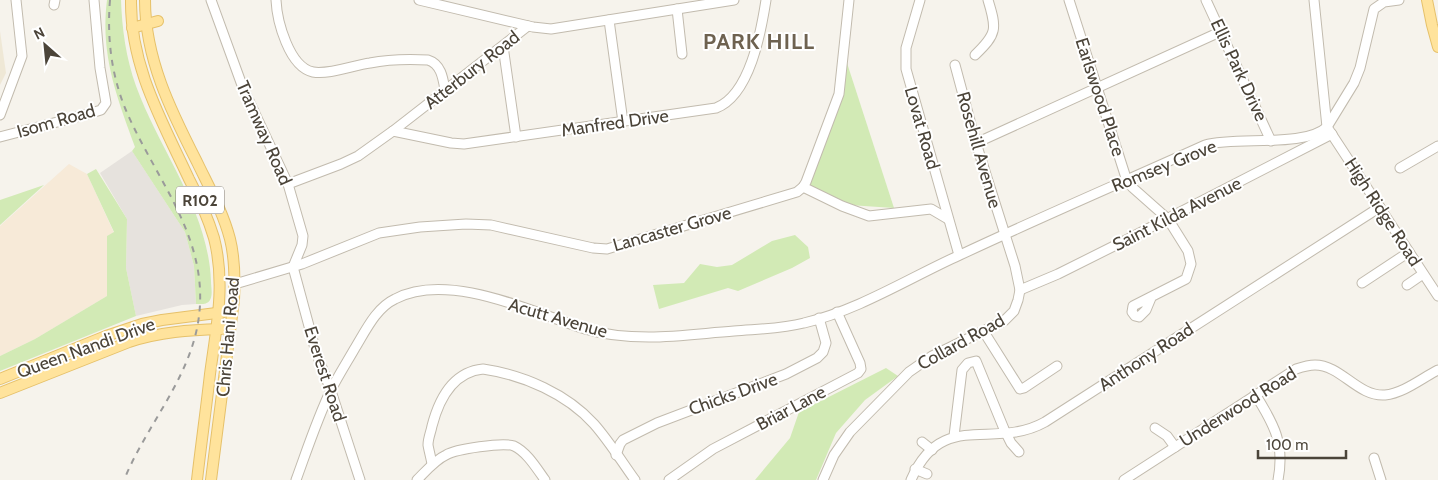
<svg xmlns="http://www.w3.org/2000/svg" width="1438" height="480" font-family="Cabin,sans-serif">
	<rect width="100%" height="100%" fill="#f6f3ec"/>
	<path fill="#f7ead8" d="M69,164L87,174L114,233L107,236V296L35,339L0,356V226Z"/>
	<path fill="#e6e2dd" d="M132,151L185,232L194,266L196,304L182,305L136,316L126,268L127,219L100,173Z"/>
	<path fill="#efe8d6" d="M0,31L6,73L0,85Z"/>
	<g fill="#d2eab5">
		<path d="M107,0H121C122,29 126,58 136,86C160,152 208,209 211,281C211,287 213,295 210,300C207,305 201,304 196,304L194,266L185,232L132,151L135,147C117,97 100,55 107,0Z"/>
		<path d="M847,63L894,208L849,205L808,186Z"/>
		<path d="M96,169L127,219L126,268L136,316L0,371V356L35,339L107,296V236L114,232L87,174Z"/>
		<path d="M44,185L0,225V200Z"/>
		<path d="M795,235L808,247L810,258L792,268L738,291L728,288L659,309L653,285L684,283L700,264L717,267L732,265L772,241Z"/>
		<path d="M886,368L898,376L865,400L836,433L816,480H755L790,438L799,412Z"/>
	</g>
	<g fill="none" stroke-linecap="round" stroke-linejoin="round">
		<defs>
			<g id="minor">
				<path d="M211,0L243,88L288,184L303,236L302,245L293,267"/>
				<path d="M276,0C277,21 289,67 313,72C329,75 354,65 370,63C390,59 409,59 428,60C441,64 443,78 445,90"/>
				<path d="M419,0L533,27L551,29L734,0"/>
				<path d="M920,0L906,48V69L959,255"/>
				<path d="M1069,0L1127,181L1133,188L1168,219L1188,251L1191,264L1186,279L1133,306L1132,312L1135,316L1139,317L1146,310L1151,298"/>
				<path d="M1206,0L1271,141"/>
				<path d="M1314,0L1327,127L1438,296"/>
				<path d="M54,5L55,0"/>
				<path d="M677,9L682,54"/>
				<path d="M609,20L623,122"/>
				<path d="M503,46L516,137"/>
				<path d="M975,55C997,34 997,29 988,0"/>
				<path d="M0,115L22,56L16,0"/>
				<path d="M393,131L451,143L464,144L716,108C750,95 761,32 766,0"/>
				<path d="M0,137L88,114L101,110L106,103L100,68L94,0"/>
				<path d="M976,143L1222,31"/>
				<path d="M1400,168L1438,146"/>
				<path d="M288,184L341,164L358,156L393,131L528,26"/>
				<path d="M803,187L842,206L869,216L931,209L948,219"/>
				<path d="M293,267L316,352L331,391L360,480"/>
				<path d="M1362,283L1409,252"/>
				<path d="M235,284L302,264L379,233L420,227L466,224L491,225L593,248L607,249L797,192L803,187L806,182L839,94L849,0"/>
				<path d="M1407,285L1423,274"/>
				<path d="M1020,290L1058,274L1124,241L1332,134"/>
				<path d="M984,332L1020,389L1024,388L1057,366"/>
				<path d="M1255,394C1274,424 1285,444 1278,480"/>
				<path d="M1155,428L1167,436L1175,447"/>
				<path d="M954,436L962,370L968,363L976,361L1004,429L1011,443L1019,452"/>
				<path d="M922,442L932,450"/>
				<path d="M616,455L620,444L623,440L657,423L786,374L817,358L823,352L826,343L819,318"/>
				<path d="M1374,458L1381,480"/>
				<path d="M432,464C431,458 429,451 428,445C428,438 431,432 432,426C439,399 453,372 483,369C524,375 567,394 594,424C609,441 622,462 635,480"/>
				<path d="M915,469L927,474"/>
				<path d="M296,480C307,450 317,419 331,390C338,376 347,362 355,348C366,330 376,308 395,299C448,271 532,312 585,329C605,335 628,337 649,337C677,337 706,333 734,331C757,329 781,329 804,323C859,310 909,278 960,255C1041,217 1123,182 1205,145C1237,136 1304,148 1327,127L1354,83L1360,68L1374,9L1384,2L1399,0"/>
				<path d="M417,480C426,471 435,460 446,455C456,449 503,442 514,446C527,452 537,469 545,480"/>
				<path d="M669,480L713,449L858,373L861,369L860,363L837,312"/>
				<path d="M823,480L834,455L850,432L909,372L932,356L1004,321L1014,311L1018,300L1020,290L1015,266L976,143L955,65"/>
				<path d="M911,480C942,408 993,451 1045,422L1380,207"/>
				<path d="M1124,480L1296,369C1302,367 1308,365 1315,365C1341,365 1358,397 1385,395C1404,393 1422,378 1438,370"/>
			</g>
			<g id="major">
				<path d="M131,0C130,66 162,121 189,179C199,198 208,218 214,238C226,284 216,329 210,374C206,410 201,445 197,480"/>
				<path d="M145,0C145,59 171,111 197,162C209,187 223,212 230,239C235,259 235,280 234,300L211,480"/>
				<path d="M1427,0L1432,25L1438,47"/>
				<path d="M132,28L158,21"/>
				<path d="M0,379L106,336L142,324L162,320L224,312"/>
				<path d="M0,393L129,342C160,332 189,330 221,329"/>
			</g>
		</defs>
		<use href="#minor" stroke="#c2bbae" stroke-width="11"/>
		<use href="#major" stroke="#e6c16a" stroke-width="12"/>
		<use href="#minor" stroke="#fff" stroke-width="9"/>
		<use href="#major" stroke="#ffe39c" stroke-width="10"/>
		<path stroke="#9a9a9a" stroke-width="2" stroke-dasharray="6 6" stroke-linecap="butt" d="M110,0C107,37 111,73 125,108C155,180 212,239 198,323C188,381 146,426 124,480"/>
	</g>
	<g text-anchor="middle" stroke-width="4" stroke-linejoin="round" paint-order="stroke">
		<rect fill="#fff" stroke="#817c74" stroke-width="1" x="176" y="186.5" width="48" height="27" rx="4"/>
		<g font-size="16" font-weight="bold" fill="#4b4439">
			<text x="200" y="206">R102</text>
		</g>
		<g font-size="18" fill="#4b4439" stroke="#fff">
			<text transform="translate(472 70) rotate(-38)" y="6">Atterbury Road</text>
			<text transform="translate(1239 70) rotate(65)" y="6">Ellis Park Drive</text>
			<text transform="translate(1100 97) rotate(72)" y="6">Earlswood Place</text>
			<text transform="translate(56 121) rotate(-16)" y="6">Isom Road</text>
			<text transform="translate(615 123) rotate(-8)" y="6">Manfred Drive</text>
			<text transform="translate(922 128) rotate(74)" y="6">Lovat Road</text>
			<text transform="translate(264 133) rotate(66)" y="6">Tramway Road</text>
			<text transform="translate(979 150) rotate(74)" y="6">Rosehill Avenue</text>
			<text transform="translate(1164 166) rotate(-22)" y="6">Romsey Grove</text>
			<text transform="translate(1383 212) rotate(57)" y="6">High Ridge Road</text>
			<text transform="translate(1177 214) rotate(-27)" y="6">Saint Kilda Avenue</text>
			<text transform="translate(672 229) rotate(-16)" y="6">Lancaster Grove</text>
			<text transform="translate(558 318) rotate(16)" y="6">Acutt Avenue</text>
			<text transform="translate(228 337) rotate(-85)" y="6">Chris Hani Road</text>
			<text transform="translate(961 342) rotate(-29)" y="6">Collard Road</text>
			<text transform="translate(86 348) rotate(-20)" y="6">Queen Nandi Drive</text>
			<text transform="translate(1146 357) rotate(-33)" y="6">Anthony Road</text>
			<text transform="translate(325 374) rotate(72)" y="6">Everest Road</text>
			<text transform="translate(733 394) rotate(-20)" y="6">Chicks Drive</text>
			<text transform="translate(1238 407) rotate(-32)" y="6">Underwood Road</text>
			<text transform="translate(791 408) rotate(-28)" y="6">Briar Lane</text>
		</g>
		<g font-size="22" font-weight="bold" letter-spacing="1" fill="#6e6250" stroke="#fff">
			<text x="759" y="49">PARK HILL</text>
		</g>
	</g>
	<g transform="translate(45 45) rotate(333)" stroke="#ffffff" stroke-width="4" paint-order="stroke">
	<path d="M0-4L9 19L0 12L-9 19Z" fill="#4b4439"/>
	<text y="-8" font-size="14" font-weight="bold" text-anchor="middle" fill="#4b4439">N</text>
	</g>
	<path d="M1258 450v8h88v-8" fill="none" stroke="#4b4439" stroke-width="2.5"/>
	<text x="1266" y="450" font-size="15" fill="#4b4439" stroke="#ffffff" stroke-width="4" paint-order="stroke">100 m</text>
</svg>
